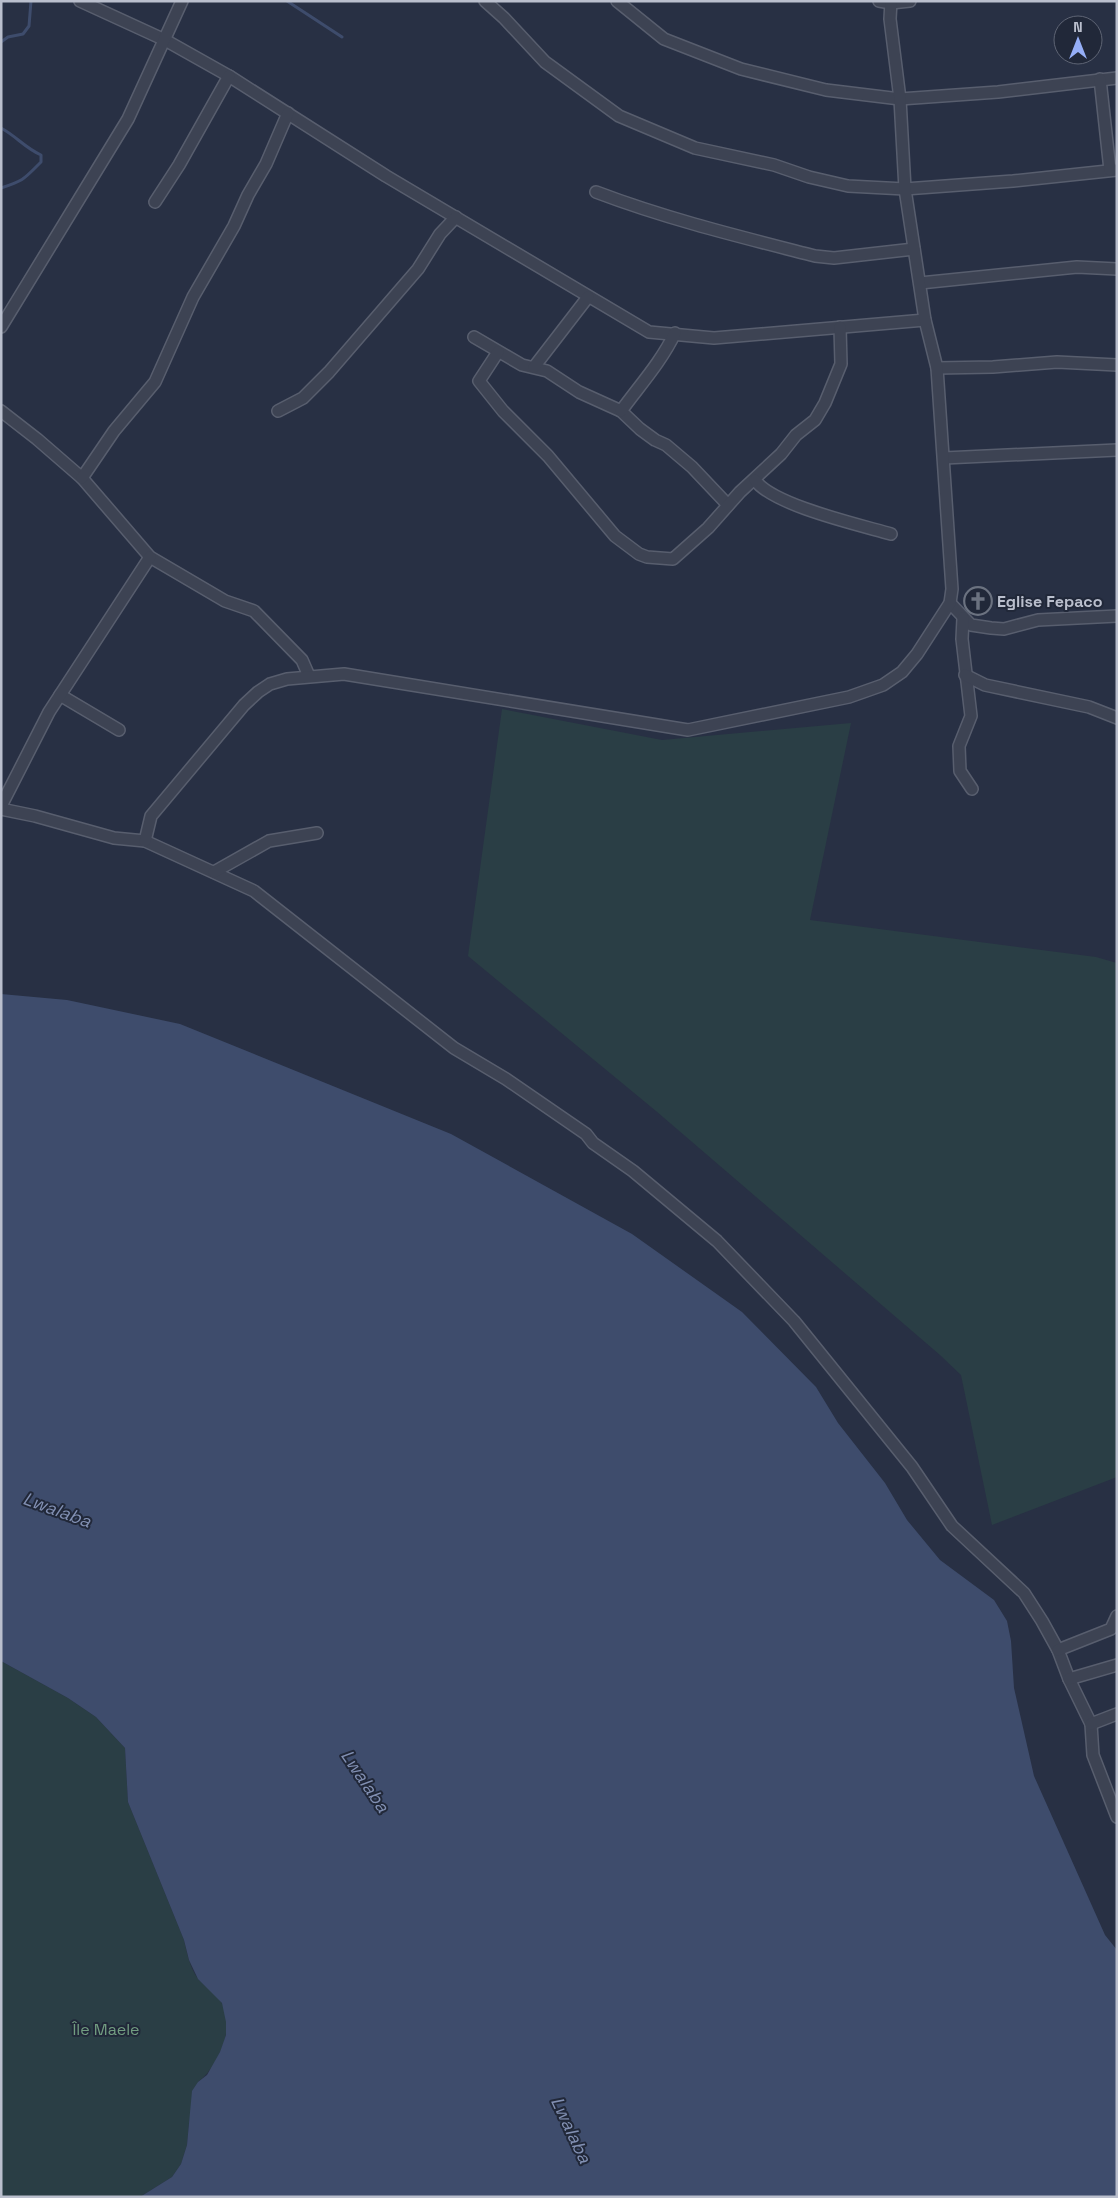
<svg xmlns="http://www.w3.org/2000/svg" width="1118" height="2198" font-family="'Space Grotesk',sans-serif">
	<rect width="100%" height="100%" fill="#283044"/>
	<g fill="#2a3e45">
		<path d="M502,709L662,740L851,723L810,920L1096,957L1117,963V1477L992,1525L961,1375L940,1355L656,1111L468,956Z"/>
		<path d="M1,1661L68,1698L96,1717L125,1748L128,1802L184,1940C187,1953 190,1969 199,1980C206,1987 216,1993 221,2002C237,2025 218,2067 198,2082L189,2123L187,2145L181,2164L172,2177L140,2197H1Z"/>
	</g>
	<path fill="#3e4c6c" d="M1,994L67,1000L180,1024L451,1134L632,1234L742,1312L816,1387L838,1423L885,1483L907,1520L940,1560L994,1600L1007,1621L1011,1641L1014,1688L1034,1776L1105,1935L1117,1950V2197H140L172,2177L181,2164L187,2145L192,2091L198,2082L207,2075L220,2052L226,2035V2022L222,2003L198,1979L189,1960L184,1940L128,1802L125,1748L96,1717L68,1698L1,1661Z"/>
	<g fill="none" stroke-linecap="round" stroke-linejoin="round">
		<g stroke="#3e4c6c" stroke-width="3">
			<path d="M287,1L342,37"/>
			<path d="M1,42L8,37L23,34L29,26L31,1"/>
			<path d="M1,128C16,136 25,148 41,155V162C24,179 25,180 1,188"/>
		</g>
		<defs>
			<g id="minor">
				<path d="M80,1L165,40L229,76L386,176L649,332L714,338L925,320"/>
				<path d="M485,1L504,18L545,62L619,116L695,148L774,165L809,177L848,186L905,189L1013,181L1117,170"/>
				<path d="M617,1L664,39L741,69L826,90L900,99L998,92L1117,78"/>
				<path d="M879,1L891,3L910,1"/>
				<path d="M1100,79L1110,170"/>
				<path d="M596,192C667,219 741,237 815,256L834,258L914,249"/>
				<path d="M155,202L179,165L229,76"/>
				<path d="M920,283L1077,267L1117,269"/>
				<path d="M1,327L128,119L182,1"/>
				<path d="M474,337L522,365L547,371L579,392L621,411L640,429L655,440L666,445L692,467L728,505"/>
				<path d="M498,352L479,381L503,411L548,456L615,536L639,554L647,557L673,559L708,528L740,492L781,454L796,435L815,420L825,403L841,364L840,327"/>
				<path d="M534,367L588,297"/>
				<path d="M937,368L993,367L1057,362L1117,365"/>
				<path d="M1,411L37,439L82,478L150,557L225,601L254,611L302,660L309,676"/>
				<path d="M278,411L303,398L329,372L418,269L440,234L456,217"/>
				<path d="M621,411C640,385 661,362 675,333"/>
				<path d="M944,458L1117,450"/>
				<path d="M82,478L114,431L155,382L193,297L234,226L248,195L266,164L288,113"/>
				<path d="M755,480C772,505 860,525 891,534"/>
				<path d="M950,603L971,625L991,628L1004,629L1038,620L1117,616"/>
				<path d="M963,618L962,639L971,716L959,746L960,771L972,789"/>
				<path d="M965,675L985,685L1089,707L1117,718"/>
				<path d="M60,695L119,730"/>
				<path d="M1,806L49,712L150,557"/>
				<path d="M1,809L35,816L114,838L145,841L254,891L454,1048L506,1079L586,1134L593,1143L633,1171L717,1241L794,1321L912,1467L952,1526L1024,1593L1042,1621L1058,1650L1069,1679L1091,1724L1093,1755L1117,1817"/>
				<path d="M145,841L151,816L244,705L258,692L270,684L287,679L344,674L688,730L849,697L883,685L902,672L917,654L950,603L952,589L937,368L925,320L905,189L900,99L890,19L891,1"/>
				<path d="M214,872L269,841L317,833"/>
				<path d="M1058,1650L1111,1629L1117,1616"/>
				<path d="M1069,1679L1117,1665"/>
				<path d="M1091,1724L1117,1714"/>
			</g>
		</defs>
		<use href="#minor" stroke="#585e6e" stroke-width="14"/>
		<use href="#minor" stroke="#3d4353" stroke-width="11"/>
	</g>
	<defs>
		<symbol id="church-ring" viewBox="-11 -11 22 22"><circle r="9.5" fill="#212839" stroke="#6b7280" stroke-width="1.5"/><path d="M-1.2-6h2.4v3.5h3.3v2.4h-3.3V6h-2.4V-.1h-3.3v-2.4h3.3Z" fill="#6b7280"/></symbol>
	</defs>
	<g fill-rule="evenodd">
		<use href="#church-ring" x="962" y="585" width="32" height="32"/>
	</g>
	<g text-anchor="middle" stroke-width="4" stroke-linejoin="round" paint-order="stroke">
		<g font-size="16" font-weight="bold" fill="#babfcd" stroke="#212839" text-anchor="start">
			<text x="997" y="607">Eglise Fepaco</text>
		</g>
		<g font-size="16" fill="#729d81" stroke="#212839">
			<text x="106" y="2035">Île Maele</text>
		</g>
		<g font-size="18" font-style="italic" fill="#8290b3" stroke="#212839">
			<text transform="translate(57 1510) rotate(20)" y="6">Lwalaba</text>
			<text transform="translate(365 1781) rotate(56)" y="6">Lwalaba</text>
			<text transform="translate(571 2130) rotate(65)" y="6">Lwalaba</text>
		</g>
	</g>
	<rect width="1118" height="2198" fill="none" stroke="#babfcd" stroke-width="5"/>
	<g transform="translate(1078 40)"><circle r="24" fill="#212839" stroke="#5e6474"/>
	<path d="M0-4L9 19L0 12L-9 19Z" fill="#95aef7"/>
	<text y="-8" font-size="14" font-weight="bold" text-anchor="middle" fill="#babfcd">N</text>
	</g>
</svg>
